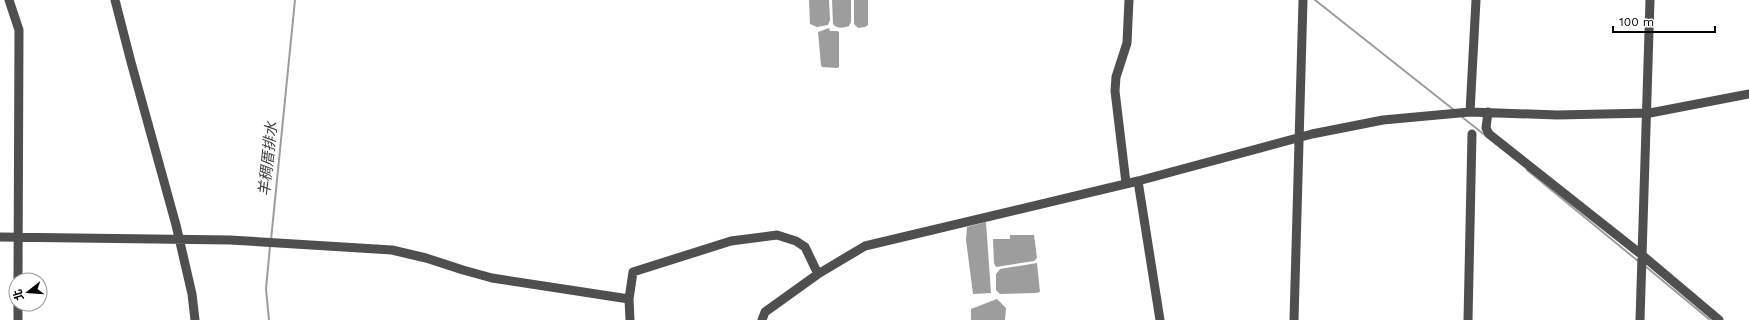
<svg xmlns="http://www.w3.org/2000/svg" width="1749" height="320" font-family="'Work Sans','Noto Sans TC',sans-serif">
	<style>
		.water { fill: #9d9d9d }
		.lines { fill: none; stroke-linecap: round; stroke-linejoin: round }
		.stream { stroke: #9d9d9d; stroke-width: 2 }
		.minor { stroke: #4f4f4f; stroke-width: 9 }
		.labels { text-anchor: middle; stroke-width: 3.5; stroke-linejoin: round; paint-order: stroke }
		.water-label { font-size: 15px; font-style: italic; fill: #3e3e3e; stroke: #fff }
	</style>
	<rect width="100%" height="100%" fill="#fff"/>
	<path class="water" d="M809 0H829L830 20 828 25 817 27 810 24Z
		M832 0H851V22L849 26C843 28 837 29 833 24Z
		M854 0H868V25L865 27 858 28 854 24Z
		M829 28 830 31H837L839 32V67L837 68 822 67 821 65 818 32Z
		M986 222 991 293 973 294 966 240 967 227Z
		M1010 235H1034L1037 258 1034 261 996 267 994 263 993 239H1010Z
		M1037 263 1040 292 1036 293 1000 294 996 290V274L1000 269Z
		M997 299 1006 308 1005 320H971V309Z"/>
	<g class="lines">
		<path class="stream" d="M1315 0 1454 110
			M1462 117 1486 136
			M1527 170 1638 261
			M271 240 295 0
			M1645 266 1710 320
			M269 320 266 289 270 246"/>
		<path class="minor" d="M9 0 19 30 18 280
			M115 0 131 62 176 225 192 294 195 320
			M1470 112 1476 0
			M1488 112 1486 128 1489 134 1642 255 1719 320
			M1138 181 1160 320
			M1126 183 1115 91 1116 77 1127 43 1129 0
			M0 237 230 240 392 250 426 258 463 270 492 278 629 299
			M18 320V304
			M630 320 629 299 633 272 731 241 777 235 796 241 805 247 818 274
			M762 320 765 312 818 274 865 246 1138 181 1312 134 1383 120 1470 112 1557 115 1650 113 1749 94
			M1294 320 1303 0
			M1468 320 1472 134
			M1640 320 1650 0"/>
	</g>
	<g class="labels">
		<g class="water-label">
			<text transform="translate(268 159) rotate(-84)" y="5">羊稠厝排水</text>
		</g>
	</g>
	<g transform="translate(28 292) rotate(253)"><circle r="19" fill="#ffffff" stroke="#999999"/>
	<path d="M0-3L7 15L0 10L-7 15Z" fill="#000000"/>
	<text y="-6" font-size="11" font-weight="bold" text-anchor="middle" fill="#000000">北</text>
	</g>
	<path d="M1613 26v6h102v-6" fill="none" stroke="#000000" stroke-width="2"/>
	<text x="1619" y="26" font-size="12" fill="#000000" stroke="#ffffff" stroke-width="3" paint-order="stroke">100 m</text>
</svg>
